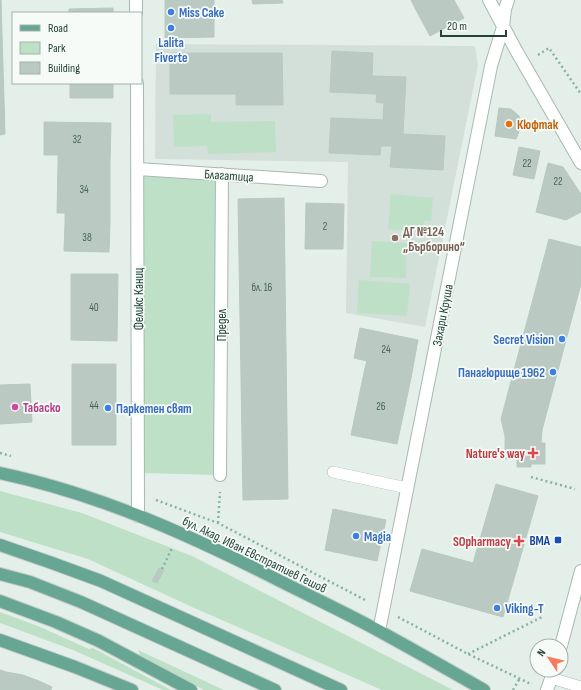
<svg xmlns="http://www.w3.org/2000/svg" width="581" height="690" font-family="'Sofia Sans Condensed',sans-serif">
	<style>
		.built { fill: #d3dfd9 }
		.green { fill: #bee0c6 }
		.building { fill: #bacac3; stroke: #b7c9c1 }
		.lines { fill: none; stroke-linecap: round; stroke-linejoin: round }
		.service-casing { stroke: #a7b8b1; stroke-width: 12 }
		.minor-casing { stroke: #a7b8b1; stroke-width: 14 }
		.secondary-casing { stroke: #a3bbb2; stroke-width: 14 }
		.primary-casing { stroke: #c1cac7; stroke-width: 14 }
		.path { stroke: #85b3a3; stroke-width: 2.5; stroke-dasharray: 2 3; stroke-linecap: butt }
		.service { stroke: #fff; stroke-width: 11 }
		.minor { stroke: #fff; stroke-width: 12 }
		.secondary { stroke: #fff; stroke-width: 12 }
		.primary { stroke: #68a694; stroke-width: 12 }
		.shop-dot { fill: #3f7fe0; stroke: #f6fbf8; stroke-width: 1.5 }
		.food-dot { fill: #e8710a; stroke: #f6fbf8; stroke-width: 1.5 }
		.education-dot { fill: #8d6e63; stroke: #f6fbf8; stroke-width: 1.5 }
		.hotel-dot { fill: #d1479c; stroke: #f6fbf8; stroke-width: 1.5 }
		.health-dot { fill: #e0444e; stroke: #f6fbf8; stroke-width: 1.5 }
		.transit-dot { fill: #1a4fb4; stroke: #f6fbf8; stroke-width: 1.5 }
		.labels { text-anchor: middle; stroke-width: 3.5; stroke-linejoin: round; paint-order: stroke }
		.number-label { font-size: 11px; fill: #49645b }
		.shop-label { font-size: 13px; font-weight: bold; fill: #366cbe; stroke: #f6fbf8; text-anchor: start }
		.food-label { font-size: 13px; font-weight: bold; fill: #c56008; stroke: #f6fbf8; text-anchor: start }
		.street-label { font-size: 13px; fill: #234238; stroke: #f6fbf8 }
		.education-label { font-size: 13px; font-weight: bold; fill: #785e54; stroke: #f6fbf8; text-anchor: start }
		.hotel-label { font-size: 13px; font-weight: bold; fill: #b23c85; stroke: #f6fbf8; text-anchor: start }
		.health-label { font-size: 13px; font-weight: bold; fill: #be3a42; stroke: #f6fbf8; text-anchor: end }
		.transit-label { font-size: 13px; font-weight: bold; fill: #164399; stroke: #f6fbf8; text-anchor: end }
	</style>
	<rect width="100%" height="100%" fill="#e5efea"/>
	<path class="built" d="M156 44 475 46 478 65 425 327 346 313 348 162 155 159Z"/>
	<path class="green" d="M211 114V122L275 121 276 152 208 154 207 146 174 147 173 115Z
		M138 169 222 174 220 475 139 473Z
		M391 194 433 198 431 221H424L423 232 388 229Z
		M372 241 407 243 406 278 370 277Z
		M359 280 410 284 407 316 357 313Z
		M0 491 82 513 192 556 453 690H382L192 607 88 559 0 532Z
		M0 612 38 626 89 649 93 648 171 690H163L73 650 0 623Z
		M138 650 224 690H204L140 655Z"/>
	<path class="building" d="M0 0H1L5 134 0 135Z
		M165 0H214V37L165 38Z
		M252 0H282L283 3 253 4Z
		M411 0H429L415 8Z
		M429 0H454L464 18 430 36 415 8Z
		M113 8V13H69V9Z
		M332 51 373 53 372 76 406 77 403 134 445 136 443 170 390 167 392 146H381L380 155 329 153 331 118 383 120 384 103 376 102 377 94 330 92Z
		M170 53H282L283 105H236V94H170Z
		M70 83H113V98H70Z
		M499 108 511 109 519 116 521 121V126L516 139 495 136Z
		M44 122 111 123 110 164 58 163V155H44Z
		M519 147 540 151 534 179 513 175Z
		M58 163 110 164V223H65V213H57Z
		M548 163 563 167 581 194V212L566 220 536 212Z
		M284 198 288 499 243 500 238 199Z
		M306 203 344 204 343 249H305Z
		M65 223H110L109 252 64 251Z
		M549 239 581 247V284L542 430 541 443H545V464H531V467H517V459H505V436L501 419Z
		M71 274H118L117 341 71 340Z
		M360 328 418 340 411 378 365 368 367 361 354 358Z
		M72 364H116V445H72Z
		M365 368 411 378 397 444 351 435Z
		M30 384 32 422 0 424V385Z
		M496 484 538 496 503 617 410 591 422 549 473 563Z
		M333 509 386 520 377 561 325 550Z
		M159 568 164 570 157 583 152 581Z
		M0 670 6 672 23 675 39 681 52 687 51 690H0Z"/>
	<g class="lines">
		<defs>
			<path id="service" d="M333 472 407 488
				M551 678 581 687"/>
			<path id="minor" d="M136 0V13
				M489 0 517 52 581 163
				M137 83 138 516
				M138 169 321 181
				M220 475 222 174
				M379 631 491 66 503 27 505 9 508 0"/>
			<path id="secondary" d="M561 646 581 571
				M547 690 554 670"/>
			<path id="primary" d="M0 473C100 494 194 537 284 583 316 599 348 614 379 631 414 650 449 670 484 690
				M0 545 52 563 101 581 341 690
				M0 574 30 582 81 602 275 690
				M0 601 56 622 99 641 191 690
				M0 640 75 667 132 690"/>
		</defs>
		<use href="#service" class="service-casing"/>
		<use href="#minor" class="minor-casing"/>
		<use href="#secondary" class="secondary-casing"/>
		<use href="#primary" class="primary-casing"/>
		<path class="path" d="M538 55 549 48 581 94
			M0 453 11 456
			M531 477 575 489
			M156 500 218 523 367 601
			M218 523 220 492
			M162 569 172 548
			M398 617 468 654 531 684
			M468 654 542 617
			M513 690 520 678"/>
		<use href="#service" class="service"/>
		<use href="#minor" class="minor"/>
		<use href="#secondary" class="secondary"/>
		<use href="#primary" class="primary"/>
	</g>
	<g class="shop-dot">
		<circle cx="171" cy="12" r="4"/>
		<circle cx="171" cy="28" r="4"/>
		<circle cx="562" cy="339" r="4"/>
		<circle cx="553" cy="372" r="4"/>
		<circle cx="108" cy="408" r="4"/>
		<circle cx="356" cy="536" r="4"/>
		<circle cx="497" cy="608" r="4"/>
	</g>
	<circle class="food-dot" cx="509" cy="124" r="4"/>
	<circle class="education-dot" cx="395" cy="238" r="4"/>
	<circle class="hotel-dot" cx="15" cy="407" r="4"/>
	<g class="health-dot">
		<path d="M531 447h4v4h4v4h-4v4h-4v-4h-4v-4h4z"/>
		<path d="M517 535h4v4h4v4h-4v4h-4v-4h-4v-4h4z"/>
	</g>
	<rect class="transit-dot" x="554" y="536" width="8" height="8" rx="2"/>
	<g class="labels">
		<g class="number-label">
			<text x="77" y="143">32</text>
			<text x="527" y="167">22</text>
			<text x="558" y="185">22</text>
			<text x="84" y="193">34</text>
			<text x="325" y="230">2</text>
			<text x="87" y="241">38</text>
			<text x="262" y="291">бл. 16</text>
			<text x="94" y="311">40</text>
			<text x="386" y="353">24</text>
			<text x="94" y="409">44</text>
			<text x="381" y="410">26</text>
		</g>
		<g class="shop-label">
			<text x="179" y="17">Miss Cake</text>
			<text x="171" y="47" text-anchor="middle">Lalita<tspan x="171" dy="15">Fiverte</tspan></text>
			<text x="554" y="344" text-anchor="end">Secret Vision</text>
			<text x="545" y="377" text-anchor="end">Панагюрище 1962</text>
			<text x="116" y="413">Паркетен свят</text>
			<text x="364" y="541">Magia</text>
			<text x="505" y="613">Viking-T</text>
		</g>
		<g class="food-label">
			<text x="517" y="129">Кюфтак</text>
		</g>
		<g class="street-label">
			<text transform="translate(229 175) rotate(4)" y="5">Благатица</text>
			<text transform="translate(138 299) rotate(-90)" y="5">Феликс Каниц</text>
			<text transform="translate(442 315) rotate(-79)" y="5">Захари Круша</text>
			<text transform="translate(221 325) rotate(-90)" y="5">Предел</text>
			<text transform="translate(255 554) rotate(26)" y="5">бул. Акад. Иван Евстратиев Гешов</text>
		</g>
		<g class="education-label">
			<text x="403" y="236">ДГ №124<tspan x="403" dy="15">„Бърборино“</tspan></text>
		</g>
		<g class="hotel-label">
			<text x="23" y="412">Табаско</text>
		</g>
		<g class="health-label">
			<text x="525" y="458">Nature's way</text>
			<text x="511" y="546">SOpharmacy</text>
		</g>
		<g class="transit-label">
			<text x="550" y="545">ВМА</text>
		</g>
	</g>
	<rect x="12" y="12" width="130" height="72" fill="#f6fbf8" stroke="#a2b1ab"/>
	<rect x="20" y="25" width="20" height="6" fill="#68a694" stroke="#a2b1ab"/>
	<text x="48" y="32" font-size="12" fill="#234238">Road</text>
	<rect x="20" y="42" width="20" height="12" fill="#bee0c6" stroke="#a2b1ab"/>
	<text x="48" y="52" font-size="12" fill="#234238">Park</text>
	<rect x="20" y="62" width="20" height="12" fill="#bacac3" stroke="#a2b1ab"/>
	<text x="48" y="72" font-size="12" fill="#234238">Building</text>
	<g transform="translate(549 658) rotate(305)"><circle r="19" fill="#f6fbf8" stroke="#a2b1ab"/>
	<path d="M0-3L7 15L0 10L-7 15Z" fill="#f77c5b"/>
	<text y="-6" font-size="11" font-weight="bold" text-anchor="middle" fill="#234238">N</text>
	</g>
	<path d="M441 30v6h65v-6" fill="none" stroke="#234238" stroke-width="2"/>
	<text x="447" y="30" font-size="12" fill="#234238" stroke="#f6fbf8" stroke-width="3" paint-order="stroke">20 m</text>
</svg>
